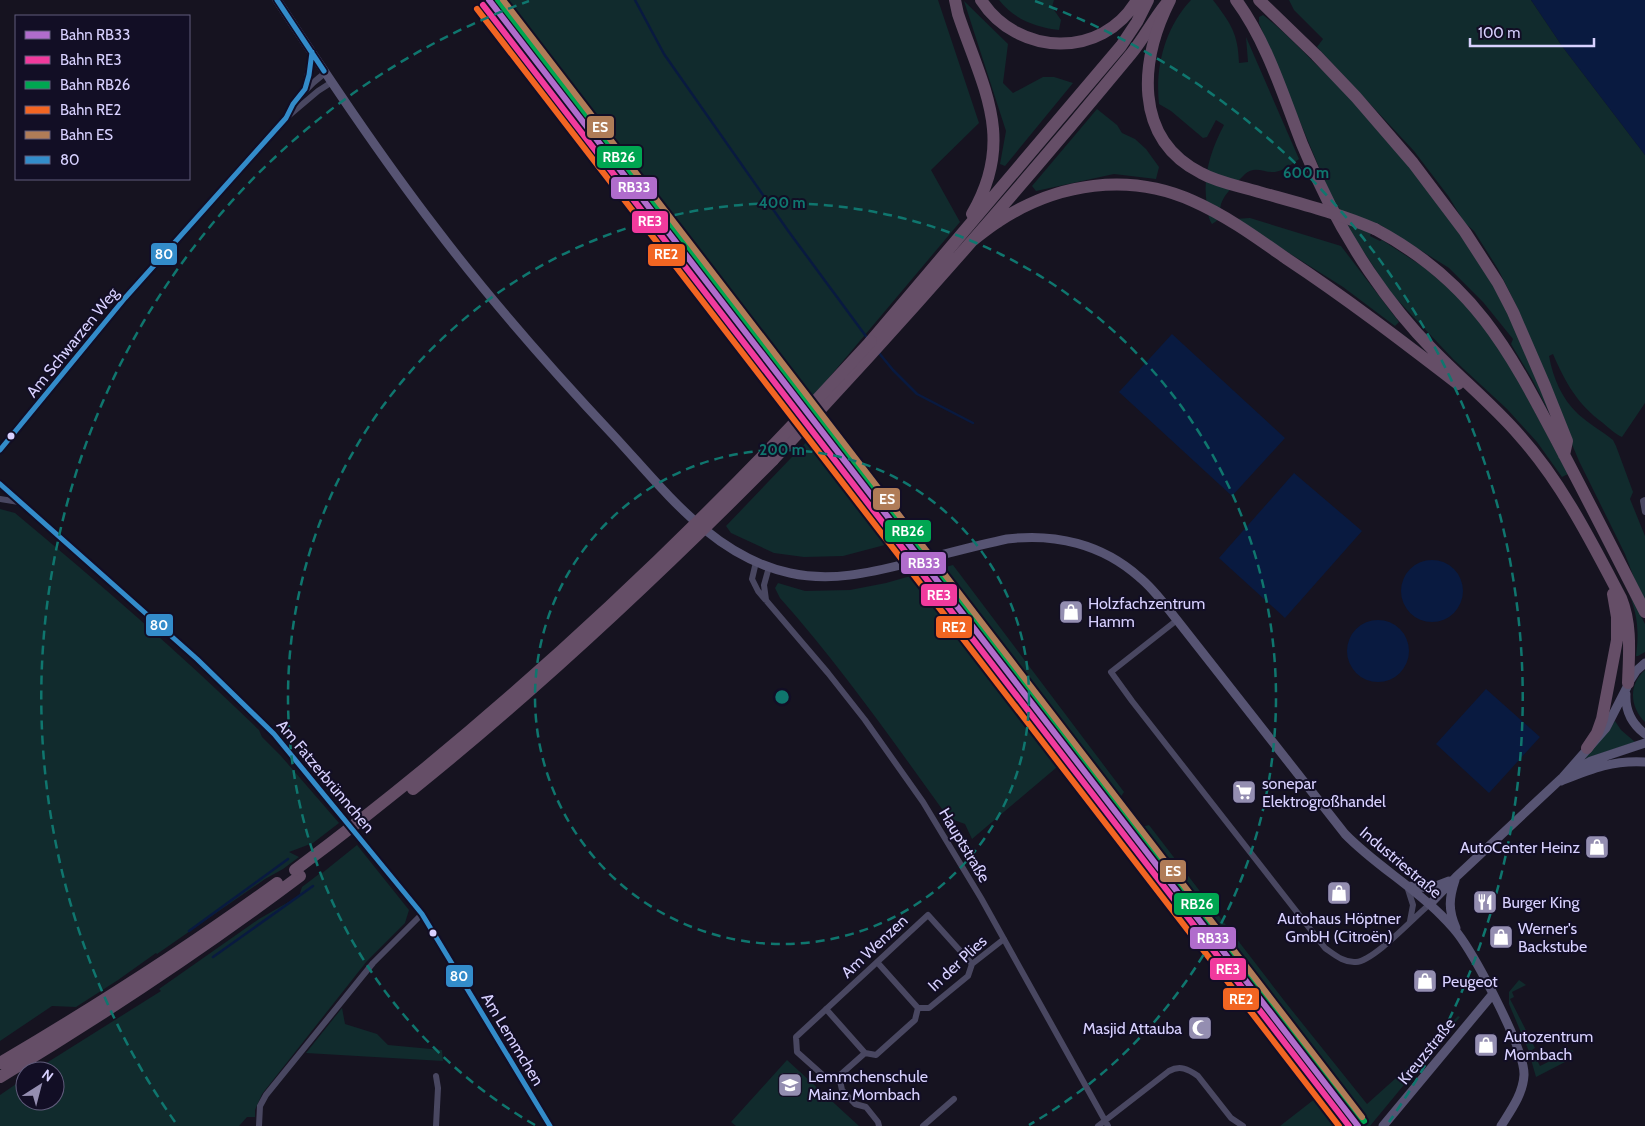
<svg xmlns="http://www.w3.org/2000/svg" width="1645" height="1126" font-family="Cabin,sans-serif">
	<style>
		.green { fill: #112b2d }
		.water { fill: #091a40 }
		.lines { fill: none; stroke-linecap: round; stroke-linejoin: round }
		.stream { stroke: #091a40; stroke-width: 2.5 }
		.street { stroke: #494761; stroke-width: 6 }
		.secondary { stroke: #575473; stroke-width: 9 }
		.highway { stroke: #654e67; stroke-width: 12 }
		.highway-bridge { stroke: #654e67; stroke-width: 12 }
		.bus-1-casing { stroke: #120e25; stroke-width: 9 }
		.bus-1 { stroke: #338cca; stroke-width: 5 }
		.rail-1-casing { stroke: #120e25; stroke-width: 10 }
		.rail-2-casing { stroke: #120e25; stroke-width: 10 }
		.rail-3-casing { stroke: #120e25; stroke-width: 10 }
		.rail-4-casing { stroke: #120e25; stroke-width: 10 }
		.rail-5-casing { stroke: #120e25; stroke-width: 10 }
		.rail-1 { stroke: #b06ccc; stroke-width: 6 }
		.rail-2 { stroke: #f13a9d; stroke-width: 6 }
		.rail-3 { stroke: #00a651; stroke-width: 6 }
		.rail-4 { stroke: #f26522; stroke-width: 6 }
		.rail-5 { stroke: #b07c57; stroke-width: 6 }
		.ring { fill: none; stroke: #0f766e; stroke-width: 2.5; stroke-dasharray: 9 6 }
		.bus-dot { fill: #d8d1ff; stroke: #120e25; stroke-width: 2 }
		.labels { text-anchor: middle; stroke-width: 4; stroke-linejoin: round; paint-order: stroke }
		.street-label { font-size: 16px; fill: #d8d1ff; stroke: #120e25 }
		.poi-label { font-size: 16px; fill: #d8d1ff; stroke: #120e25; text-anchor: start }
		.centre { fill: #0f766e; stroke: #120e25; stroke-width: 2.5 }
		.ring-label { font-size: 15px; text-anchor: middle; font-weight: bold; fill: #0f766e; stroke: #120e25; stroke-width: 4; stroke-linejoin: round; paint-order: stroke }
		.line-badge { stroke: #120e25; stroke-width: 2 }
		.badge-label { font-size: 14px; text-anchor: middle; font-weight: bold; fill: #fff }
	</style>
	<rect width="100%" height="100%" fill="#161320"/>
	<path class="green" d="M497 0H938L979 123 931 170 960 222 806 405 763 347Z
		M999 0H1054L1052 7 1061 20 1059 30C1035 27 1014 19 999 0Z
		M1191 0H1213C1231 24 1238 33 1239 63L1248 62 1246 37 1299 159C1292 164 1283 171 1275 172 1264 173 1255 165 1245 174 1238 181 1224 194 1221 204 1219 212 1222 219 1212 224 1208 218 1208 212 1207 205 1202 176 1211 150 1224 125L1216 120 1207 137 1203 138 1171 111 1159 104C1155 66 1165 28 1191 0Z
		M1289 0H1531L1562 46 1645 155V403L1622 437C1615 434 1609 428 1603 423 1578 405 1565 382 1553 354L1549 356C1553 378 1562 399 1578 414 1589 424 1602 431 1613 440L1616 446 1633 492 1630 499 1645 536V601L1636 583 1625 554 1579 461 1527 338 1518 309 1498 269 1474 231 1464 222 1449 197 1414 151 1317 47 1323 39 1294 10Z
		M964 1 1008 44 1003 83 1013 93 1043 77H1054L1073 83 1005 166 1000 164 1006 131Z
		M1263 15C1285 32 1304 53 1324 72 1398 145 1469 229 1514 322 1529 355 1541 391 1555 424L1532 379 1511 344 1513 339 1483 302 1449 268 1377 223 1374 225 1370 236 1380 241 1382 240 1425 268 1462 300 1487 330 1513 371 1568 474 1562 477 1537 442 1507 409 1454 360 1391 293 1350 231 1333 201 1259 23V17Z
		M1097 109 1117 125 1122 133 1135 139 1146 149 1159 167 1156 179 1114 174 1036 191 1032 186Z
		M1250 218 1341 246 1399 322 1395 326 1343 287 1235 219Z
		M813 435 896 542 843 556 804 557 774 553 731 533 726 526Z
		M0 509 15 513C99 583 181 654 259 730L262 737 281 756 339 823 313 843 289 852 299 857 283 869 265 879 157 954 156 953 118 980 76 1007 52 1006 0 1041Z
		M953 565 1124 792 1120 798 1142 827 1149 825 1286 1003 1367 1104 1415 1061 1458 1016 1460 1017 1370 1126H1363L934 570Z
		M921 573 1063 762 972 839 965 824 954 820 942 809C890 737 839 664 780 598L775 588 778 583 805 591 850 590 886 583Z
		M1630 596 1645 624V652L1638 656H1636C1639 634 1638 617 1630 596Z
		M1645 670V722C1630 707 1628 685 1645 670Z
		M1615 721 1621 730 1635 742 1584 759Z
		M357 845 409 910 405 923 367 961 262 1094 255 1110V1117H247L239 1126H0V1095L25 1078V1101H55V1071H36L48 1062 161 991 159 989 259 919 299 896 302 887 319 874H321Z
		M1519 980 1526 985 1512 992 1514 997 1510 999 1535 1048 1532 1050 1540 1066 1562 1055 1560 1050 1563 1048 1574 1051 1564 1056 1567 1061 1536 1077 1528 1049 1509 1004V992Z
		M342 1008 345 1024 377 1034 388 1045 442 1050 443 1061 306 1053Z
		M787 1060 859 1126H736L731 1122Z
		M1321 1095 1346 1126H1280L1316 1098Z"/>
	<path class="water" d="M1531 0H1645V155L1562 46Z
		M1172 334 1285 438 1232 496 1119 392Z
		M1294 473 1362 531 1285 618 1219 558Z
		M1401 591a31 31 0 1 1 62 0a31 31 0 1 1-62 0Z
		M1347 651a31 31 0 1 1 62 0a31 31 0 1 1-62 0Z
		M1486 689 1540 737 1489 793 1436 744Z"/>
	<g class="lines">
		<path class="stream" d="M635 0 664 54 789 232 868 339
			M879 353 893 370 917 394 973 423
			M189 931 288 859
			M213 957 313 886"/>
		<path class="street" d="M305 88 312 52
			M288 115C297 97 309 85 325 73
			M0 450 125 298 184 231 286 118 318 91 332 82
			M0 484 197 659 274 734 422 914 550 1126
			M0 499 19 502
			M1645 500 1643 501 1645 512
			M756 562 752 579 758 591 828 673 865 720 923 802 981 898 1108 1126
			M766 600 764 585 769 567
			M1177 620 1111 672 1132 701 1325 948C1335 955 1344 963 1356 962 1374 961 1414 917 1430 904
			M1407 886 1413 905 1410 921
			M877 962 918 1008
			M826 1009 865 1053
			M839 1076 865 1053 876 1055 915 1020 918 1008H929L968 976 972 964 1004 939
			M259 1126 260 1106 266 1095 373 963 422 914
			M436 1126 438 1088 436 1076
			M879 1126 878 1122 866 1107 855 1104 842 1090 839 1076 825 1077 797 1052 796 1037 928 915 972 964
			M923 1126 954 1099
			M1098 1126 1169 1071C1180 1065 1188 1069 1198 1076L1231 1118 1243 1126"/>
		<path class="secondary" d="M277 0C328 77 379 154 435 227 491 301 552 370 615 437 665 491 714 557 790 573 831 582 869 573 909 563 942 555 974 546 1007 539 1055 533 1102 544 1139 577 1154 589 1165 605 1177 620L1345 834C1374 864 1411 885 1441 915 1448 922 1455 929 1461 938 1477 961 1525 1049 1524 1075 1523 1094 1511 1110 1501 1126
			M1629 682 1636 671 1645 663
			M1626 694C1625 711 1632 724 1645 734
			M1569 773 1591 761 1645 743
			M1561 781C1591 769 1612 760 1645 762
			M1455 880C1449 898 1448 910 1456 928
			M1408 886 1431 888 1449 881
			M1430 904 1456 877 1563 777 1606 728 1627 687
			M1383 1126 1492 995"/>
		<path class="highway" d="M955 0 958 14C983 88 1016 139 972 214
			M981 0C1017 56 1102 60 1137 0
			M1236 0C1267 42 1283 95 1302 144 1320 188 1342 231 1369 271 1388 299 1409 326 1433 350 1461 379 1492 404 1519 435 1562 483 1591 541 1621 598 1632 625 1629 654 1628 683
			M1259 0 1316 55 1356 97 1413 163 1465 232 1498 283 1513 312 1545 386 1567 441 1564 455
			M1375 229C1475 282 1510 352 1560 447 1589 502 1617 557 1645 612
			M972 241C981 234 989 227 999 221 1057 183 1129 172 1193 201 1227 216 1257 238 1287 259 1346 298 1402 341 1458 384
			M871 341 1121 46 1137 22 1148 0
			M773 460C897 329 1016 193 1131 54 1144 38 1153 20 1166 4
			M1587 748 1597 733 1602 719 1617 640V617L1613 594
			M0 1063C95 1007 188 948 277 883
			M0 1077C103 1015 204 948 300 876"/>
		<path class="highway-bridge" d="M1170 0C1140 59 1132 138 1201 173 1219 183 1240 186 1259 192 1298 203 1338 213 1375 229
			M413 789C540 687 658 576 773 460
			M295 870C505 714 695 534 871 341"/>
		<defs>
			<path id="bus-1" d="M277 0 324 71
				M0 450 125 298 286 118 293 104 305 89 309 75 312 52
				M0 484 197 659 274 734 422 914 550 1126"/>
		</defs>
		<use href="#bus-1" class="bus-1-casing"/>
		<use href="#bus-1" class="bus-1"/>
		<defs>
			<path id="rail-1" d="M489 0 1358 1126"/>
			<path id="rail-2" d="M483 5 1349 1126"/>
			<path id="rail-3" d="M498 0 1364 1121"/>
			<path id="rail-4" d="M477 9 1339 1126"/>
			<path id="rail-5" d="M503 0 1362 1117"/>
		</defs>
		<use href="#rail-1" class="rail-1-casing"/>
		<use href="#rail-2" class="rail-2-casing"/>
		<use href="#rail-3" class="rail-3-casing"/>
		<use href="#rail-4" class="rail-4-casing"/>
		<use href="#rail-5" class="rail-5-casing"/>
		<use href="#rail-1" class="rail-1"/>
		<use href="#rail-2" class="rail-2"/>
		<use href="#rail-3" class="rail-3"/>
		<use href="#rail-4" class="rail-4"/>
		<use href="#rail-5" class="rail-5"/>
	</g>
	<g class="ring">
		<circle cx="782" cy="697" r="247"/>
		<path d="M535 1125A494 494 0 1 1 1029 1125"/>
		<path d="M175 1122A741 741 0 0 1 529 1M1035 1A741 741 0 0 1 1389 1122"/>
	</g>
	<defs>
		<symbol id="shop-square" viewBox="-11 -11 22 22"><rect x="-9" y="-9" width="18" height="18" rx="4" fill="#948eb1" stroke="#120e25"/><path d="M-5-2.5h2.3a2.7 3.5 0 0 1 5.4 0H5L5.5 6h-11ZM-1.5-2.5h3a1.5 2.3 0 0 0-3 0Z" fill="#fff"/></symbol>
		<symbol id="supermarket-square" viewBox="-11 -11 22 22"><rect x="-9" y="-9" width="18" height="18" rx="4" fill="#948eb1" stroke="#120e25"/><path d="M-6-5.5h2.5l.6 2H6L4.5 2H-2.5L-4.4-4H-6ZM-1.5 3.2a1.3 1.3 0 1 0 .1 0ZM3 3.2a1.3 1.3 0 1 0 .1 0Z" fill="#fff"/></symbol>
		<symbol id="restaurant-square" viewBox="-11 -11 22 22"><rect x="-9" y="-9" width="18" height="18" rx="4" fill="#948eb1" stroke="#120e25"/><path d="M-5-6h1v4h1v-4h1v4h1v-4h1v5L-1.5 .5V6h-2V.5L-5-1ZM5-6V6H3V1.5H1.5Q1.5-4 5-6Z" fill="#fff"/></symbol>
		<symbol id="mosque-square" viewBox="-11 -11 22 22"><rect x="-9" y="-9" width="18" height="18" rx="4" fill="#948eb1" stroke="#120e25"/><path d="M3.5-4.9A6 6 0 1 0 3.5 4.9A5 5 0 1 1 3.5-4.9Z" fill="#fff"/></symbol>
		<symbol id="school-square" viewBox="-11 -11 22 22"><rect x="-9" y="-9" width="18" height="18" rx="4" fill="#948eb1" stroke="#120e25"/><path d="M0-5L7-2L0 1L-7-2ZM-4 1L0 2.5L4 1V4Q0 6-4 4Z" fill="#fff"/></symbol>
	</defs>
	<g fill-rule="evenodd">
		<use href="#shop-square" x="1057" y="598" width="28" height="28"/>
		<use href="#supermarket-square" x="1230" y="778" width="28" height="28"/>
		<use href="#shop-square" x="1583" y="833" width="28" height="28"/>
		<use href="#shop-square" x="1325" y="879" width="28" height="28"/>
		<use href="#restaurant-square" x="1471" y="888" width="28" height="28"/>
		<use href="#shop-square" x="1487" y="923" width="28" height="28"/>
		<use href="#shop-square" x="1411" y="967" width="28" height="28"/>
		<use href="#mosque-square" x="1186" y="1014" width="28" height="28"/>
		<use href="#shop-square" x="1472" y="1031" width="28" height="28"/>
		<use href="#school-square" x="776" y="1071" width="28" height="28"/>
	</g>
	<g class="bus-dot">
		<circle cx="11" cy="436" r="4.5"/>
		<circle cx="433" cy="933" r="4.5"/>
	</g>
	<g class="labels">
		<g class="street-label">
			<text transform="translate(72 342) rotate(-51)" y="6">Am Schwarzen Weg</text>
			<text transform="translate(326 776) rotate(50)" y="6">Am Fatzerbrünnchen</text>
			<text transform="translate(965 845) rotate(59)" y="6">Hauptstraße</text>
			<text transform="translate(1401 862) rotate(40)" y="6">Industriestraße</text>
			<text transform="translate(874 946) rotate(-43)" y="6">Am Wenzen</text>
			<text transform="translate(957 963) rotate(-43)" y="6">In der Plies</text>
			<text transform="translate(513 1039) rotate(59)" y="6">Am Lemmchen</text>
			<text transform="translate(1426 1051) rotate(-51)" y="6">Kreuzstraße</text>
		</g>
		<g class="poi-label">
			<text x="1088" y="609">Holzfachzentrum<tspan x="1088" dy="18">Hamm</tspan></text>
			<text x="1262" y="789">sonepar<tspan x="1262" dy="18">Elektrogroßhandel</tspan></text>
			<text x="1580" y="853" text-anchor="end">AutoCenter Heinz</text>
			<text x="1502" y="908">Burger King</text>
			<text x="1339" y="924" text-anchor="middle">Autohaus Höptner<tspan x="1339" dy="18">GmbH (Citroën)</tspan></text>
			<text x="1518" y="934">Werner's<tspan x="1518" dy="18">Backstube</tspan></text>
			<text x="1442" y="987">Peugeot</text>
			<text x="1182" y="1034" text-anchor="end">Masjid Attauba</text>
			<text x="1504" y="1042">Autozentrum<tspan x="1504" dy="18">Mombach</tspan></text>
			<text x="808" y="1082">Lemmchenschule<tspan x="808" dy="18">Mainz Mombach</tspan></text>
		</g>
	</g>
	<circle cx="782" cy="697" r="8" class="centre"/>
	<g class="ring-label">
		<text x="1306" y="178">600 m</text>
		<text x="782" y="208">400 m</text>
		<text x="782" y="455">200 m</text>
	</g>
	<g class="line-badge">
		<rect x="586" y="115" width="29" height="24" rx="5" fill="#b07c57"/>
		<rect x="596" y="145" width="47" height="24" rx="5" fill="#00a651"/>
		<rect x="610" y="176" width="48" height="24" rx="5" fill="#b06ccc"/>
		<rect x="631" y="210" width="38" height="24" rx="5" fill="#f13a9d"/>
		<rect x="150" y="242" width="28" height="24" rx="5" fill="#338cca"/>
		<rect x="647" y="243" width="39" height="24" rx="5" fill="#f26522"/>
		<rect x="872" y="487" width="29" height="24" rx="5" fill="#b07c57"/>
		<rect x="884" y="519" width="48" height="24" rx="5" fill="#00a651"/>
		<rect x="900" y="551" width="47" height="24" rx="5" fill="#b06ccc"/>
		<rect x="920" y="583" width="38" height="24" rx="5" fill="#f13a9d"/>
		<rect x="145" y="613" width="29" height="24" rx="5" fill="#338cca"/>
		<rect x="935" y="615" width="38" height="24" rx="5" fill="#f26522"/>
		<rect x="1159" y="859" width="28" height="24" rx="5" fill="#b07c57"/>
		<rect x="1173" y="892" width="47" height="24" rx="5" fill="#00a651"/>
		<rect x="1189" y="926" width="48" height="24" rx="5" fill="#b06ccc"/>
		<rect x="1209" y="957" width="38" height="24" rx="5" fill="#f13a9d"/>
		<rect x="445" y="964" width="29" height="24" rx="5" fill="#338cca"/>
		<rect x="1222" y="987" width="38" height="24" rx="5" fill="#f26522"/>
	</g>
	<g class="badge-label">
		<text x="600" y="132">ES</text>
		<text x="619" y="162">RB26</text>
		<text x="634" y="192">RB33</text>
		<text x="650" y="226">RE3</text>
		<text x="164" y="259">80</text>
		<text x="666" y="259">RE2</text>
		<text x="887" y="504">ES</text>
		<text x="908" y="536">RB26</text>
		<text x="924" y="568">RB33</text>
		<text x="939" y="600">RE3</text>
		<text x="159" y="630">80</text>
		<text x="954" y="632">RE2</text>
		<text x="1173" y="876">ES</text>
		<text x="1197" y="909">RB26</text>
		<text x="1213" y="943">RB33</text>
		<text x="1228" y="974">RE3</text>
		<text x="459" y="981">80</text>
		<text x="1241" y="1004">RE2</text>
	</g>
	<rect x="15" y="15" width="175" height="165" fill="#120e25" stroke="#615c7c"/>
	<rect x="25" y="31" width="25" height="8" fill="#b06ccc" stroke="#615c7c"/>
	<text x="60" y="40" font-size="15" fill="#d8d1ff">Bahn RB33</text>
	<rect x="25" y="56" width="25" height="8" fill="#f13a9d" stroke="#615c7c"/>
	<text x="60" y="65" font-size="15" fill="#d8d1ff">Bahn RE3</text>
	<rect x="25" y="81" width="25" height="8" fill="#00a651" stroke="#615c7c"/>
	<text x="60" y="90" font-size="15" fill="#d8d1ff">Bahn RB26</text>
	<rect x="25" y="106" width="25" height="8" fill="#f26522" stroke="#615c7c"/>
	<text x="60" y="115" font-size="15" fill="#d8d1ff">Bahn RE2</text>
	<rect x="25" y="131" width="25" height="8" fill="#b07c57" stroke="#615c7c"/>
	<text x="60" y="140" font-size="15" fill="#d8d1ff">Bahn ES</text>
	<rect x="25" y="156" width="25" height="8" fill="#338cca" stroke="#615c7c"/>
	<text x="60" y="165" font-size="15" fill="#d8d1ff">80</text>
	<g transform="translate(40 1086) rotate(36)"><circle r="24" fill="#120e25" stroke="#615c7c"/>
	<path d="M0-4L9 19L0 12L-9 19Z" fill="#948eb1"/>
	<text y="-8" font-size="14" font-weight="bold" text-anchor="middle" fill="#d8d1ff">N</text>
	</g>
	<path d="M1470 38v8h124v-8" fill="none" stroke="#d8d1ff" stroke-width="2.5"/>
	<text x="1478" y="38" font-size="15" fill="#d8d1ff" stroke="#120e25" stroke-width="4" paint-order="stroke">100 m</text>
</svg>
